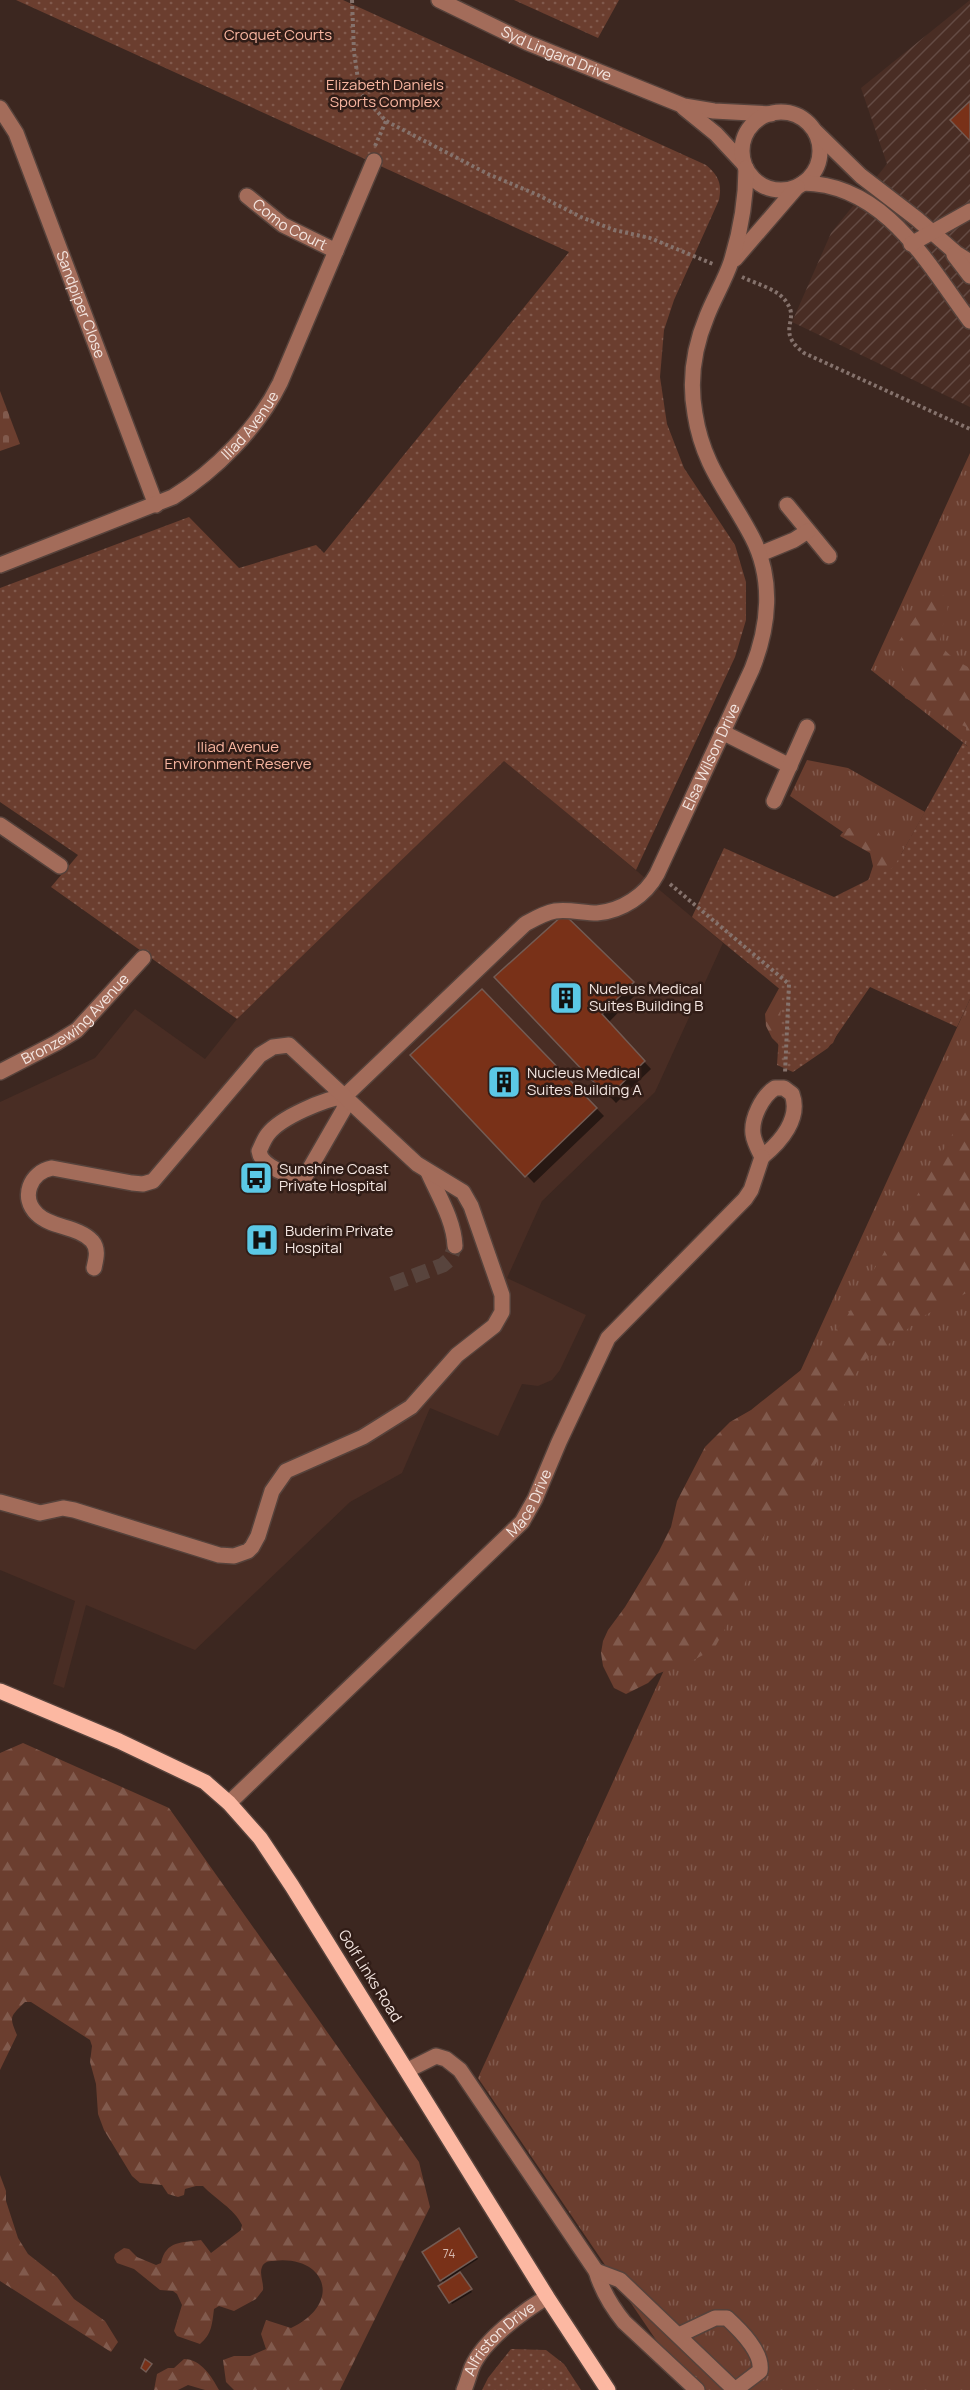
<svg xmlns="http://www.w3.org/2000/svg" width="970" height="2390" font-family="Manrope,sans-serif">
	<style>
		.built { fill: #492d24 }
		.industrial { fill: url(#industrial-furrows) }
		.grass { fill: url(#grass-tufts) }
		.forest { fill: url(#forest-firs) }
		.cemetery { fill: url(#cemetery-stones) }
		.park { fill: url(#park-dots) }
		.shadow { fill: #0007 }
		.building { fill: #793118; stroke: #735b53; stroke-width: 1.5 }
		.lines { fill: none; stroke-linecap: round; stroke-linejoin: round }
		.minor-tunnel { stroke: #58443d; stroke-width: 15; stroke-dasharray: 15 8; stroke-linecap: butt }
		.minor-casing { stroke: #56423b; stroke-width: 18 }
		.major-casing { stroke: #56423b; stroke-width: 18 }
		.path { stroke: #85726c; stroke-width: 4; stroke-dasharray: 3 3; stroke-linecap: butt }
		.minor { stroke: #a36c5a; stroke-width: 15 }
		.major { stroke: #fcb8a2; stroke-width: 15 }
		.labels { text-anchor: middle; stroke-width: 5; stroke-linejoin: round; paint-order: stroke }
		.number-label { font-size: 12px; fill: #d5b9af }
		.park-label { font-size: 15px; fill: #f9b7a2; stroke: #311d17 }
		.street-label { font-size: 15px; fill: #f4e6e1; stroke: #311d17 }
		.poi-label { font-size: 15px; fill: #f4e6e1; stroke: #311d17; text-anchor: start }
	</style>
	<defs>
		<pattern id="industrial-furrows" width="10" height="10" patternUnits="userSpaceOnUse" patternTransform="scale(1.5)"><rect width="10" height="10" fill="#492d24"/><path d="M-1 1l2-2M0 10L10 0M9 11l2-2" fill="none" stroke="#644b44"/></pattern>
		<pattern id="grass-tufts" width="24" height="20" patternUnits="userSpaceOnUse" patternTransform="scale(1.5)"><rect width="24" height="20" fill="#6b3e2f"/><path d="M3 7l-1-3M5 7V3M7 7l1-3M15 17l-1-3M17 17v-4M19 17l1-3" fill="none" stroke="#815a4d"/></pattern>
		<pattern id="forest-firs" width="22" height="20" patternUnits="userSpaceOnUse" patternTransform="scale(1.5)"><rect width="22" height="20" fill="#6b3e2f"/><path d="M5 1l3.5 6h-7zM16 11l3.5 6h-7z" fill="#815a4d"/></pattern>
		<pattern id="cemetery-stones" width="16" height="16" patternUnits="userSpaceOnUse" patternTransform="scale(1.5)"><rect width="16" height="16" fill="#6b3e2f"/><path d="M2 7V4a2 2 0 0 1 4 0v3zM10 15v-3a2 2 0 0 1 4 0v3z" fill="#815a4d"/></pattern>
		<pattern id="park-dots" width="8" height="8" patternUnits="userSpaceOnUse" patternTransform="scale(1.5)"><rect width="8" height="8" fill="#6b3e2f"/><path d="M2 2h.1M6 6h.1" fill="none" stroke="#815a4d" stroke-width="1.8" stroke-linecap="round"/></pattern>
	</defs>
	<rect width="100%" height="100%" fill="#3c2720"/>
	<path class="built" d="M504 760 723 943 655 1092 542 1201 507 1278 586 1315 560 1370 552 1380 538 1386 522 1384 498 1436 430 1408 402 1473 350 1502 195 1650 86 1605 64 1688 53 1684 75 1601 0 1570V1102L95 1058 135 1009 205 1059 237 1019Z"/>
	<path class="industrial" d="M970 0V407L792 322 831 233 887 164 861 88Z"/>
	<path class="grass" d="M970 453V748L871 670Z
		M807 760 848 768 925 812 894 867 790 796Z
		M970 999V2390H690L478 2078Z"/>
	<path class="forest" d="M938 592C959 603 939 624 940 639 941 652 960 663 970 668V980L866 969 833 1043 803 1063H797L772 1038 766 1026 765 1014 790 968 866 887 873 866 870 853 840 836C846 826 865 821 875 829 881 833 884 844 887 850L917 858 969 764 966 727 905 698 899 641 932 593Z
		M970 1104V1291L918 1319 899 1337 866 1359 850 1382 841 1421 793 1502C784 1513 773 1519 766 1531L731 1618 714 1649 690 1662 657 1674 648 1683 626 1694 614 1688 603 1666 601 1653 603 1641 608 1630 625 1607 659 1551 671 1527 677 1501 705 1447 730 1422 751 1410 806 1366 846 1318Z
		M23 1743 169 1808 419 2162 430 2207 340 2390H234L226 2382 223 2360 234 2356H250L266 2349 261 2334 266 2320 291 2328C345 2302 324 2254 273 2261 268 2261 264 2262 262 2267 259 2274 264 2283 263 2290L256 2299 234 2311 219 2306 214 2309C212 2324 212 2334 200 2344L177 2336 174 2331 182 2305 177 2294 173 2291 160 2290 134 2269 117 2263 114 2258 115 2254 124 2248 129 2249 137 2257 156 2265 161 2263C166 2240 182 2243 201 2240L211 2253 241 2230 242 2225C234 2208 216 2200 203 2186H196L185 2189 184 2195 178 2197 168 2194 162 2185 140 2183 132 2176 104 2130 98 2114 96 2084 90 2062 92 2046 90 2040 31 2002H25C10 2017 9 2016 17 2035L0 2070V1753Z
		M0 2175 6 2191V2201L18 2238 28 2254 57 2277 74 2299 105 2321 118 2342 111 2352 0 2281Z
		M184 2359C201 2359 212 2377 219 2390H205L188 2385 178 2390H154L157 2374 168 2368H174Z"/>
	<path class="cemetery" d="M0 391 20 444 0 451Z"/>
	<path class="park" d="M16 0H343L706 165C719 176 722 184 719 200L674 300 664 330 660 377 667 424 684 468 735 545 746 582V620L735 657 636 870 504 761 237 1019 51 887 78 855 0 802V588L189 517 239 568 316 545 324 553 569 252Z
		M514 0H619L598 38Z
		M963 743 970 748V999L957 1027 870 987 828 1048 793 1072 777 1065 782 991 692 917 724 848 834 897 894 867Z
		M511 2349 546 2350 564 2364 581 2390H482L488 2378Z"/>
	<path class="shadow" d="M564 916 640 990 608 1023 651 1069 616 1103 496 977Z
		M482 991 604 1116 534 1183 412 1056Z
		M460 2232 478 2259 458 2272 472 2292 452 2304 440 2286 445 2283 441 2280Z"/>
	<path class="building" d="M970 101V141L950 120Z
		M564 914 634 982 602 1014 645 1061 608 1097 494 977Z
		M482 989 597 1108 525 1177 410 1055Z
		M459 2228 477 2257 440 2281 422 2252Z
		M460 2272 472 2289 449 2303 438 2286Z
		M145 2359 152 2364 146 2372 141 2368Z"/>
	<g class="lines">
		<path class="minor-tunnel" d="M392 1284 443 1265 450 1259 455 1246"/>
		<defs>
			<g id="minor">
				<path id="s1" d="M439 0 528 43 684 106 714 111 771 114"/>
				<path id="s2" d="M0 108 16 133 156 505"/>
				<path d="M684 108 716 134 743 163"/>
				<circle cx="781" cy="151" r="39"/>
				<path d="M816 132 861 176 917 219 956 253 970 262"/>
				<path d="M803 183C885 184 927 263 970 321"/>
				<path id="s3" d="M247 196 283 225 336 251"/>
				<path d="M911 244 970 211"/>
				<path d="M954 255 970 276"/>
				<path d="M735 259 797 187"/>
				<path d="M787 505 829 556"/>
				<path d="M760 554 794 540 808 531"/>
				<path id="s4" d="M0 565 173 497C215 471 258 428 280 383L374 161"/>
				<path d="M722 732 790 766"/>
				<path d="M774 801 807 727"/>
				<path d="M0 825 60 866"/>
				<path id="s5" d="M0 1072 56 1043 77 1030 143 958"/>
				<path d="M775 1088H784L792 1094C801 1118 781 1142 762 1157 758 1149 754 1142 753 1134 751 1119 762 1096 775 1088Z"/>
				<path id="s6" d="M345 1096 344 1109 306 1175C292 1179 261 1167 259 1151 262 1145 264 1139 268 1134 281 1117 325 1099 345 1096L525 924C534 919 544 913 555 911 569 909 583 913 597 913 622 911 646 895 657 874L752 669C769 627 774 579 752 537 729 493 703 466 695 414 689 381 694 347 707 316 714 298 725 280 731 262 741 230 746 200 746 168"/>
				<path d="M428 1172C438 1195 454 1220 455 1246"/>
				<path d="M0 1502 40 1513 63 1508 74 1510 219 1555 234 1556 248 1551 252 1547 258 1536 272 1491 286 1471 363 1437 411 1407 457 1355 494 1326 502 1312V1295L471 1206 463 1192 417 1164 289 1045 273 1047 260 1055 153 1181 143 1184 132 1183 52 1168C30 1172 20 1198 37 1214 51 1228 78 1226 92 1241 99 1249 96 1259 94 1268"/>
				<path id="s7" d="M229 1803 522 1522 535 1499 559 1442 608 1338 745 1199 751 1190 762 1157"/>
				<path d="M408 2070 436 2056 446 2059 460 2070 596 2271C602 2291 611 2306 624 2322L697 2390"/>
				<path d="M596 2271 620 2280 735 2390 760 2371C763 2352 740 2330 727 2318H715L679 2335"/>
				<path id="s8" d="M464 2390C467 2383 469 2375 472 2367 484 2340 522 2312 547 2297"/>
			</g>
			<path id="major" d="M0 1691 119 1741 205 1782 229 1803 260 1838 292 1886 547 2297 608 2390"/>
		</defs>
		<use href="#minor" class="minor-casing"/>
		<use href="#major" class="major-casing"/>
		<path class="path" d="M352 0 354 52 360 93 386 121 488 174 538 195 581 217 614 230 650 238 713 264
			M375 146 386 121
			M742 277C756 284 779 289 787 303 800 321 775 331 804 353L970 429
			M670 884 789 984 785 1073"/>
		<use href="#minor" class="minor"/>
		<use href="#major" class="major"/>
	</g>
	<defs>
		<symbol id="building-square" viewBox="-11 -11 22 22"><rect x="-9" y="-9" width="18" height="18" rx="4" fill="#5bc8e6" stroke="#311d17"/><path d="M-4-6H4V6H1V3H-1V6H-4ZM-2.5-4.3h1.7v1.8h-1.7ZM.8-4.3h1.7v1.8H.8ZM-2.5-1h1.7V.8h-1.7ZM.8-1h1.7V.8H.8Z" fill="#111"/></symbol>
		<symbol id="bus-square" viewBox="-11 -11 22 22"><rect x="-9" y="-9" width="18" height="18" rx="4" fill="#5bc8e6" stroke="#311d17"/><path d="M-5-6H5V4H4V6H2V4H-2V6H-4V4H-5ZM-3.5-4V0h7V-4ZM-3.5 1.2v1.5H-2V1.2ZM2 1.2v1.5H3.5V1.2Z" fill="#111"/></symbol>
		<symbol id="hospital-square" viewBox="-11 -11 22 22"><rect x="-9" y="-9" width="18" height="18" rx="4" fill="#5bc8e6" stroke="#311d17"/><path d="M-5-5h3v3.5h4V-5h3V5h-3V1.5h-4V5h-3Z" fill="#111"/></symbol>
	</defs>
	<g fill-rule="evenodd">
		<use href="#building-square" x="547" y="979" width="38" height="38"/>
		<use href="#building-square" x="485" y="1063" width="38" height="38"/>
		<use href="#bus-square" x="237" y="1159" width="38" height="38"/>
		<use href="#hospital-square" x="243" y="1221" width="38" height="38"/>
	</g>
	<g class="labels">
		<g class="number-label">
			<text x="449" y="2258">74</text>
		</g>
		<g class="park-label">
			<text x="278" y="40">Croquet Courts</text>
			<text x="385" y="90">Elizabeth Daniels<tspan x="385" dy="17">Sports Complex</tspan></text>
			<text x="238" y="752">Iliad Avenue<tspan x="238" dy="17">Environment Reserve</tspan></text>
		</g>
		<g class="street-label">
			<text dy="5" stroke="none"><textPath href="#s1" startOffset="129">Syd Lingard Drive</textPath></text>
			<text dy="5" stroke="none"><textPath href="#s3" startOffset="52">Como Court</textPath></text>
			<text dy="5" stroke="none"><textPath href="#s2" startOffset="213">Sandpiper Close</textPath></text>
			<text dy="5" stroke="none"><textPath href="#s4" startOffset="292">Iliad Avenue</textPath></text>
			<text dy="5" stroke="none"><textPath href="#s6" startOffset="780">Elsa Wilson Drive</textPath></text>
			<text dy="5" stroke="none"><textPath href="#s5" startOffset="93">Bronzewing Avenue</textPath></text>
			<text dy="5" stroke="none"><textPath href="#s7" startOffset="426">Mace Drive</textPath></text>
			<text transform="translate(370 1976) rotate(58)" y="5">Golf Links Road</text>
			<text dy="5" stroke="none"><textPath href="#s8" startOffset="64">Alfriston Drive</textPath></text>
		</g>
		<g class="poi-label">
			<text x="589" y="994">Nucleus Medical<tspan x="589" dy="17">Suites Building B</tspan></text>
			<text x="527" y="1078">Nucleus Medical<tspan x="527" dy="17">Suites Building A</tspan></text>
			<text x="279" y="1174">Sunshine Coast<tspan x="279" dy="17">Private Hospital</tspan></text>
			<text x="285" y="1236">Buderim Private<tspan x="285" dy="17">Hospital</tspan></text>
		</g>
	</g>
</svg>
